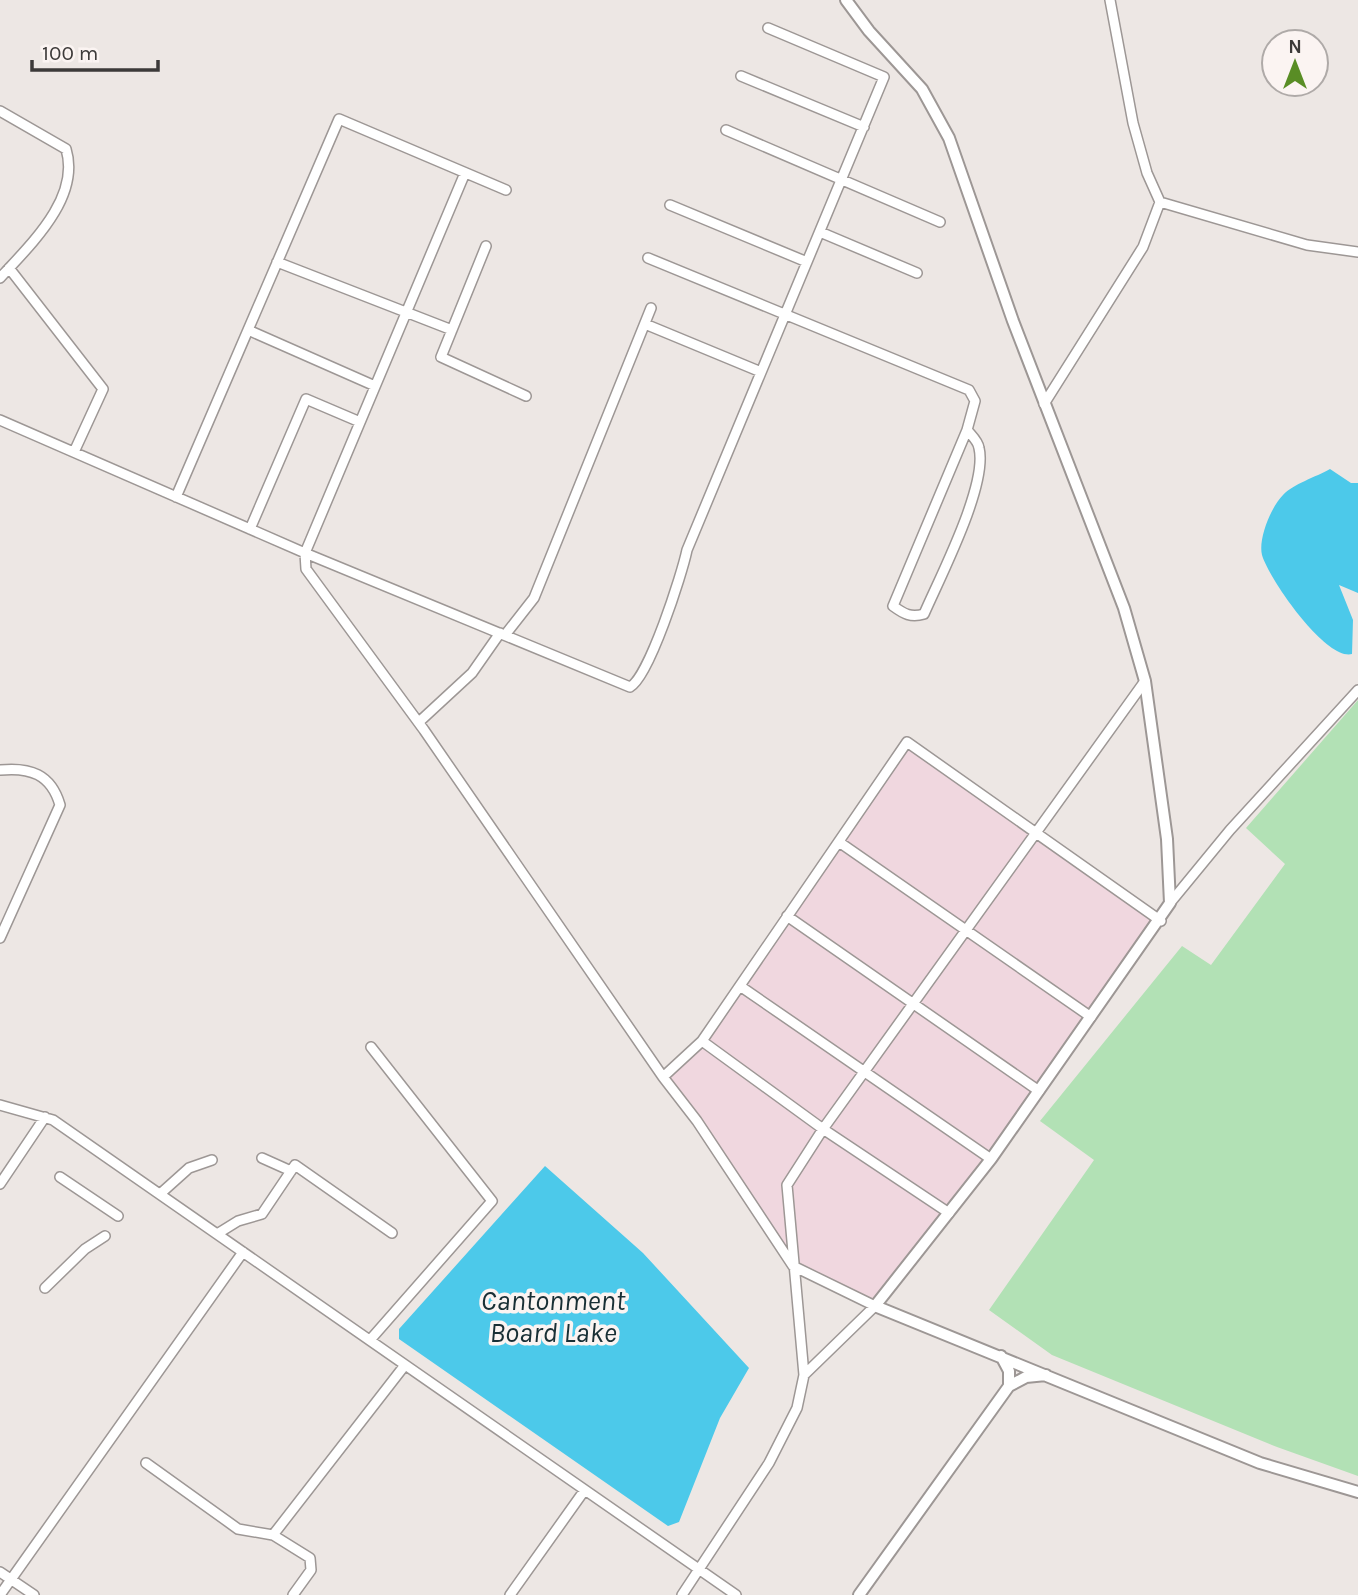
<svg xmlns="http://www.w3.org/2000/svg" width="1358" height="1595" font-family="Karla,sans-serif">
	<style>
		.commercial { fill: #f0d7df }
		.green { fill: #b2e1b5 }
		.water { fill: #4cc9ea }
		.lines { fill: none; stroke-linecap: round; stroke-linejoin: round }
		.minor-casing { stroke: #9d9795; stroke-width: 12 }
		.tertiary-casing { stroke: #9d9795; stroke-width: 14 }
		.minor { stroke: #fff; stroke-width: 9 }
		.tertiary { stroke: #fff; stroke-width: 10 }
		.labels { text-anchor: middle; stroke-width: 7; stroke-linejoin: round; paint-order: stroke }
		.water-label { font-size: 28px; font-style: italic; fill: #192f35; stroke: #fbf4f2 }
	</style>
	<rect width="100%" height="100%" fill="#ede7e4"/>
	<path class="commercial" d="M907 742 1161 921 949 1213 875 1306 793 1266 663 1077 702 1041Z"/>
	<path class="green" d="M1358 700V1476L1277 1447 1052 1355 989 1310 1094 1160 1040 1121 1182 946 1211 965 1285 864 1246 828Z"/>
	<path class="water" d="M1330 469 1351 483H1358V593L1339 585 1353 620 1352 654C1326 661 1269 579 1262 555 1258 539 1271 507 1283 495 1293 484 1316 477 1330 469Z
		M545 1166 643 1253 749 1368 720 1418 679 1522 668 1526 399 1339V1329Z"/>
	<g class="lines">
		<defs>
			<path id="minor" d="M1110 0 1133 123 1147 173 1160 202 1307 245 1358 252
				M741 76 864 127
				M0 111 66 149C81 198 30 245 0 278
				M726 130 940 222
				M465 173 305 553 306 569 424 730 663 1077 697 1121 793 1266 875 1306 804 1375
				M670 205 807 262
				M820 232 917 273
				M486 246 441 357 526 396
				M648 258 969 390 975 401 967 430 893 606C904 614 911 618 924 614 940 577 988 485 979 448 978 441 972 436 967 430
				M277 262 452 330
				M9 268 103 389 74 452
				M645 324 761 372
				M248 330 375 386
				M1044 404 1143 247 1160 202
				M0 420 305 553 630 687C649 677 682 574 687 550L884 77 768 28
				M176 497 339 119 506 190
				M250 529 306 399 360 422
				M505 635 534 598 651 308
				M419 722 472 673 500 633
				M0 770C30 767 51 774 60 805L0 938
				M839 842 1091 1017
				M1170 903 1230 830 1358 690
				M787 916 1039 1091
				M740 986 991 1159
				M702 1041 823 1129 949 1213
				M663 1077 702 1041 907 742 1161 921
				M0 1105 53 1120 736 1595
				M262 1158 291 1171
				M60 1177 118 1216
				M0 1184 45 1117
				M160 1194 189 1168 212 1160
				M217 1234 238 1221 262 1214 295 1165 392 1233
				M45 1288 85 1249 105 1236
				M370 1340 492 1201 371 1047
				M146 1463 238 1529 273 1535 310 1558 311 1570 293 1595
				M273 1535 405 1365
				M0 1572 34 1595
				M0 1595 243 1252
				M510 1595 584 1491
				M682 1595 769 1463 797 1408 804 1375 787 1185 823 1129 1145 681"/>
			<path id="tertiary" d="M846 0 869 31 922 89 949 138 1013 321 1124 608 1145 681 1167 839 1170 903 991 1159 875 1306 1260 1463 1358 1492
				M1009 1386 1026 1377 1046 1375
				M859 1595 1009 1386V1371L1001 1356"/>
		</defs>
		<use href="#minor" class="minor-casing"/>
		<use href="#tertiary" class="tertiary-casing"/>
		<use href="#minor" class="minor"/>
		<use href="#tertiary" class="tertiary"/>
	</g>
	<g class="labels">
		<g class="water-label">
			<text x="553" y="1310">Cantonment<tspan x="553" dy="32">Board Lake</tspan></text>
		</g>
	</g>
	<g transform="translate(1295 63)"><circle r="33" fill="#fbf4f2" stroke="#afaaa8" stroke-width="2"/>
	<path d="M0-5L12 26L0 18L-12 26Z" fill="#598d25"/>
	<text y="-10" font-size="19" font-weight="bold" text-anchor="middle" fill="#3c3a39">N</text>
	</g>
	<path d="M32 60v10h126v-10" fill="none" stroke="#3c3a39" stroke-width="3.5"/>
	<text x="42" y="60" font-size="21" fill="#3c3a39" stroke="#fbf4f2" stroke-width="5" paint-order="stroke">100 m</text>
</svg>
